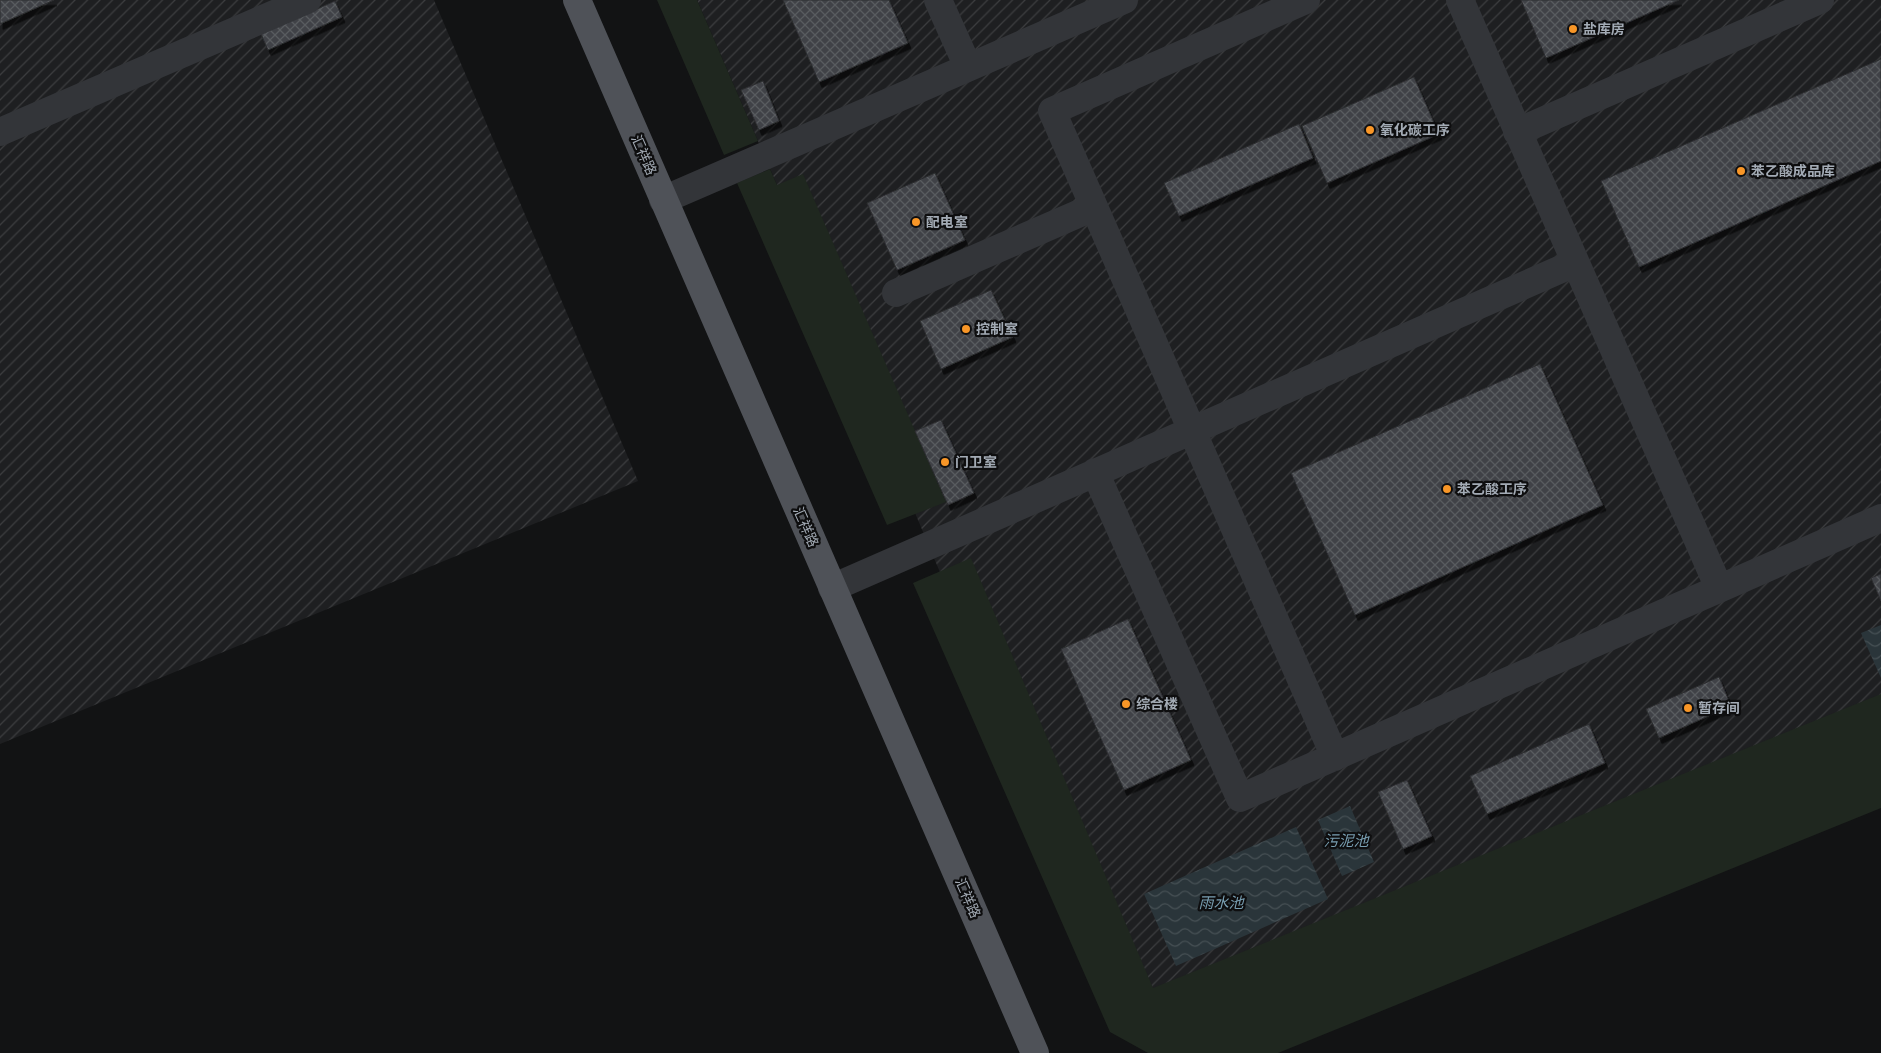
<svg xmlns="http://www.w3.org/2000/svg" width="1881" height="1053" font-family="'Sofia Sans Condensed','Noto Sans SC',sans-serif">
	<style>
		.industrial { fill: url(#industrial-furrows) }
		.green { fill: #1f271f }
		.water { fill: url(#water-waves) }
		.building { fill: url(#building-cross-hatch); stroke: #2c2d30; filter: url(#shadow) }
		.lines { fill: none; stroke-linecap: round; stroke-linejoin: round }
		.minor { stroke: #333539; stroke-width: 28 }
		.major { stroke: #4f5258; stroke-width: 28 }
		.poi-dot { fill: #f89627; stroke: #0e0e0f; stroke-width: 2 }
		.labels { text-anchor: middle; stroke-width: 4.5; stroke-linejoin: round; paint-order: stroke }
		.poi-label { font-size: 14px; font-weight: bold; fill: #a3abb5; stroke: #0e0e0f; text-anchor: start }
		.street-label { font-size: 14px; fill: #a3abb5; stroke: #0e0e0f }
		.water-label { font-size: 15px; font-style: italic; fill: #799fb2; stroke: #0e0e0f }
	</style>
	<defs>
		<pattern id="industrial-furrows" width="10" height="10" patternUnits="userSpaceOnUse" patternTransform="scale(1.25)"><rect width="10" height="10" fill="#1e1f21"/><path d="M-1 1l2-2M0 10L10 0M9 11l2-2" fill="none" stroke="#3c3d3f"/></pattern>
		<pattern id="water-waves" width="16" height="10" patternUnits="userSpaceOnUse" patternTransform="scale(1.25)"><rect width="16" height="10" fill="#2a353a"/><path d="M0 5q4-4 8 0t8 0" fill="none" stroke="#465054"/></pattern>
		<pattern id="building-cross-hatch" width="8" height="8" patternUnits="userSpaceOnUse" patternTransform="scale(1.25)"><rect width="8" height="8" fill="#414347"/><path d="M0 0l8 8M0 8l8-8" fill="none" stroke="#595b5f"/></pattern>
		<filter id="shadow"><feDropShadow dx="3" dy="5.5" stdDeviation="0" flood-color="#0009"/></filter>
	</defs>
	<rect width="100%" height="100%" fill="#121314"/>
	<path class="industrial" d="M0 0H434L638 481 0 744Z
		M697 0H1881V736L1136 1038 777 185Z"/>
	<path class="green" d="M657 0H697L758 141 724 155Z
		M770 169 777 185 803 174 946 502 887 525 737 183Z
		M971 558 1153 988 1881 694V808L1278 1053H1148L1110 1032 913 583Z"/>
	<path class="water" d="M1881 625V678L1861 633Z
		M1350 806 1374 862 1342 876 1318 820Z
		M1296 827 1328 899 1176 966 1144 894Z"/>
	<path class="building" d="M0 0H54L0 24Z
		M783 0H889L908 43 819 82Z
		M1521 0H1679L1546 58Z
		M335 1 342 17 268 50 261 34Z
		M1881 59V161L1639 267 1601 181Z
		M1414 77 1439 134 1327 183 1302 126Z
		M763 81 779 121 759 130 741 90Z
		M1299 124 1313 158 1179 216 1164 183Z
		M935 173 965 240 897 270 867 203Z
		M991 290 1013 337 941 369 920 321Z
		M1540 364 1603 505 1355 615 1291 473Z
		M941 420 974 493 948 505 915 431Z
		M1881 574V601L1871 578Z
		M1128 619 1191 760 1124 790 1061 649Z
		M1719 677 1731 706 1659 738 1646 709Z
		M1589 724 1605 763 1487 814 1470 776Z
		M1407 780 1432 836 1403 849 1378 792Z"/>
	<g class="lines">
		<path class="minor" d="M938 0 968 67
			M1306 0 1052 111 1335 757
			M1460 0 1719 588
			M0 132 307 0
			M1517 132 1820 0
			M663 200 1124 0
			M896 293 1094 207
			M1095 472 1240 798 1881 518
			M832 588 1575 263"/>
		<path class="major" d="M577 0 1035 1053"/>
	</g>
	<g class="poi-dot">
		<circle cx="1573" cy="29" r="5"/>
		<circle cx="1370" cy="130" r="5"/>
		<circle cx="1741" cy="171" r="5"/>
		<circle cx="916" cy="222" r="5"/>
		<circle cx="966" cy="329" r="5"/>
		<circle cx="945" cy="462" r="5"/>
		<circle cx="1447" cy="489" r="5"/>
		<circle cx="1126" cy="704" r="5"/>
		<circle cx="1688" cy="708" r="5"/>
	</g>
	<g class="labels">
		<g class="poi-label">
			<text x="1583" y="34">盐库房</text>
			<text x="1380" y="135">氧化碳工序</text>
			<text x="1751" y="176">苯乙酸成品库</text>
			<text x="926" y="227">配电室</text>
			<text x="976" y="334">控制室</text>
			<text x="955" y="467">门卫室</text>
			<text x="1457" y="494">苯乙酸工序</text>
			<text x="1136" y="709">综合楼</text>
			<text x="1698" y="713">暂存间</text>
		</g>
		<g class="street-label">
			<text transform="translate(644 155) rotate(66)" y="5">汇祥路</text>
			<text transform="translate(806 527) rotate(66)" y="5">汇祥路</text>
			<text transform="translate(968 898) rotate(66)" y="5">汇祥路</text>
		</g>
		<g class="water-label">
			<text x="1346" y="846">污泥池</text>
			<text x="1221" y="908">雨水池</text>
		</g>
	</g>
</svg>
